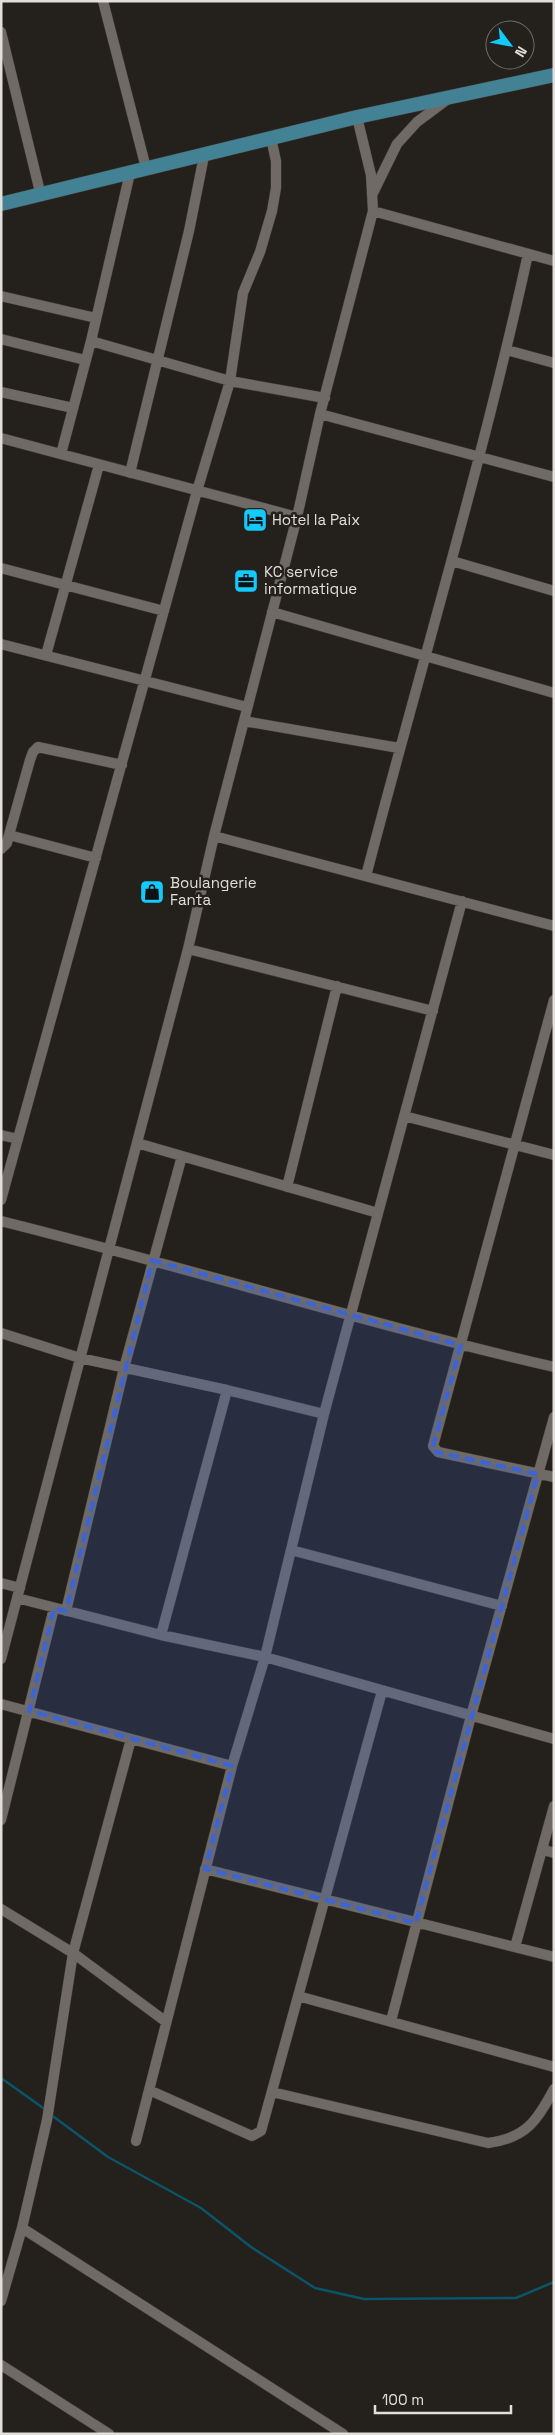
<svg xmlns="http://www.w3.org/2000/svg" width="555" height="2435" font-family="'Space Grotesk',sans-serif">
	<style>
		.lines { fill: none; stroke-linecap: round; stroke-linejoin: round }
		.stream { stroke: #0b546a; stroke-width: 2.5 }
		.minor-casing { stroke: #413d39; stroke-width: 11 }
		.major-casing { stroke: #413d39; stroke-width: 15 }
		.minor { stroke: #6f6a65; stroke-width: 10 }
		.major { stroke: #428294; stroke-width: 14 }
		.marked { fill: #3b64d8; fill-opacity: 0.2; stroke: #3b64d8; stroke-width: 4; stroke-dasharray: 10 6; stroke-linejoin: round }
		.labels { text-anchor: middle; stroke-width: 5; stroke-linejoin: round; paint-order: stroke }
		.poi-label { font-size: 15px; fill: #e2dfdb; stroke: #24201b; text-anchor: start }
	</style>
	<rect width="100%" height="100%" fill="#24201b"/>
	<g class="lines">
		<path class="stream" d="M1 2078 46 2110
			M50 2114 108 2157 201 2208 251 2247 315 2288 364 2299 516 2298 554 2282"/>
		<defs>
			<path id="minor" d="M103 1 146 168
				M1 32 41 196
				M373 193 397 144 417 122 448 99
				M373 211 554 261
				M1 296 96 318
				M1 339 85 360
				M91 341 230 381 325 398
				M507 350 554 363
				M1 392 73 408
				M320 414 554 477
				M1 438 297 517
				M61 454 91 341 130 173
				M130 473 189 231 204 156
				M452 561 554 591
				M1 568 164 611
				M272 612 554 693
				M1 644 247 707
				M46 655 99 465
				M244 721 399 748
				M9 835 30 760 33 752 38 747 122 765
				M214 836 554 926
				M1 849 7 843 9 835 96 858
				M366 876C420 669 482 464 528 254
				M188 949 433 1011
				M554 1000 433 1446 438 1452 554 1477
				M404 1116 554 1155
				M1 1135 18 1139
				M137 1143 378 1213
				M287 1187 337 986
				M1 1200 197 491 230 381 243 293 260 252 272 211 276 188V161L271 138
				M1 1221C186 1267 368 1324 554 1367
				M1 1333 80 1358 227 1390 324 1414
				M291 1550 502 1606
				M1 1583 20 1588
				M17 1598 161 1635 265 1657 554 1739
				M66 1611 124 1368 182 1156
				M161 1635 227 1390
				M1 1659 188 949 214 836 297 517 320 414 373 211 371 175 357 117
				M1 1704 232 1766
				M1 1820 54 1608
				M542 1849 554 1853
				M205 1869 554 1957
				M1 1909 73 1953 165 2021
				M515 1947 554 1806
				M298 1996 554 2067
				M391 2021 471 1716 554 1417
				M149 2090 252 2136 261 2131 382 1691
				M272 2092 488 2143C526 2138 537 2121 554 2089
				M136 2141 232 1766 265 1657 324 1414 462 901
				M22 2228 343 2434
				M1 2301 22 2228 47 2120 73 1953 131 1739
				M1 2365 109 2434"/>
			<path id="major" d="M1 204 357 117 554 75"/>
		</defs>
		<use href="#minor" class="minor-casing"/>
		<use href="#major" class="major-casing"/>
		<use href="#minor" class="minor"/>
		<use href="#major" class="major"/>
	</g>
	<path class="marked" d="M152 1260 461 1345 432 1451 538 1474 416 1923 205 1869 232 1766 29 1711 54 1608 66 1611Z"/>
	<defs>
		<symbol id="hotel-square" viewBox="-11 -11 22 22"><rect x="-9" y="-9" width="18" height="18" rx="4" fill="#13cafb" stroke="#24201b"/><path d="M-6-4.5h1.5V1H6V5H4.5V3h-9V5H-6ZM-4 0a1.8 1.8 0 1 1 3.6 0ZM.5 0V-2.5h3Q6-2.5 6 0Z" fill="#111"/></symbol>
		<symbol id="office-square" viewBox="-11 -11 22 22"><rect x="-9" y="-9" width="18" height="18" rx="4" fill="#13cafb" stroke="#24201b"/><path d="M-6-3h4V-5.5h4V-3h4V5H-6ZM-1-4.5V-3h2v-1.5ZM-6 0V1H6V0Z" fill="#111"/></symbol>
		<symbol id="shop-square" viewBox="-11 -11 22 22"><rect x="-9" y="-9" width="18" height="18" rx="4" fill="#13cafb" stroke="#24201b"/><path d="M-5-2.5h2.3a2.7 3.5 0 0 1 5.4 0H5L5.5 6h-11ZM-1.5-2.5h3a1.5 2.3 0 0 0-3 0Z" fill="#111"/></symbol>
	</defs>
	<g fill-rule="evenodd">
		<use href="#hotel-square" x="241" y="506" width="28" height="28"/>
		<use href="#office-square" x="232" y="567" width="28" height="28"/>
		<use href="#shop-square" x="138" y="878" width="28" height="28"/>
	</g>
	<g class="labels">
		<g class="poi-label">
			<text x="272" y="525">Hotel la Paix</text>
			<text x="264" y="577">KC service<tspan x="264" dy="17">informatique</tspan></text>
			<text x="170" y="888">Boulangerie<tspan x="170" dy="17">Fanta</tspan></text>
		</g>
	</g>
	<rect width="555" height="2435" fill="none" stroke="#e2dfdb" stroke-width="5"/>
	<g transform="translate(510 45) rotate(122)"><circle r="24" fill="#24201b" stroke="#706c68"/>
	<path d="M0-4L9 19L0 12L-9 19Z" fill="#13cafb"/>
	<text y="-8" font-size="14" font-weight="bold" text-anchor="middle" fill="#e2dfdb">N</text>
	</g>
	<path d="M375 2405v8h136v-8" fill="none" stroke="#e2dfdb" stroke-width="2.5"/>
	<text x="382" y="2405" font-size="15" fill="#e2dfdb" stroke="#24201b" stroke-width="4" paint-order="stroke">100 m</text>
</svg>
